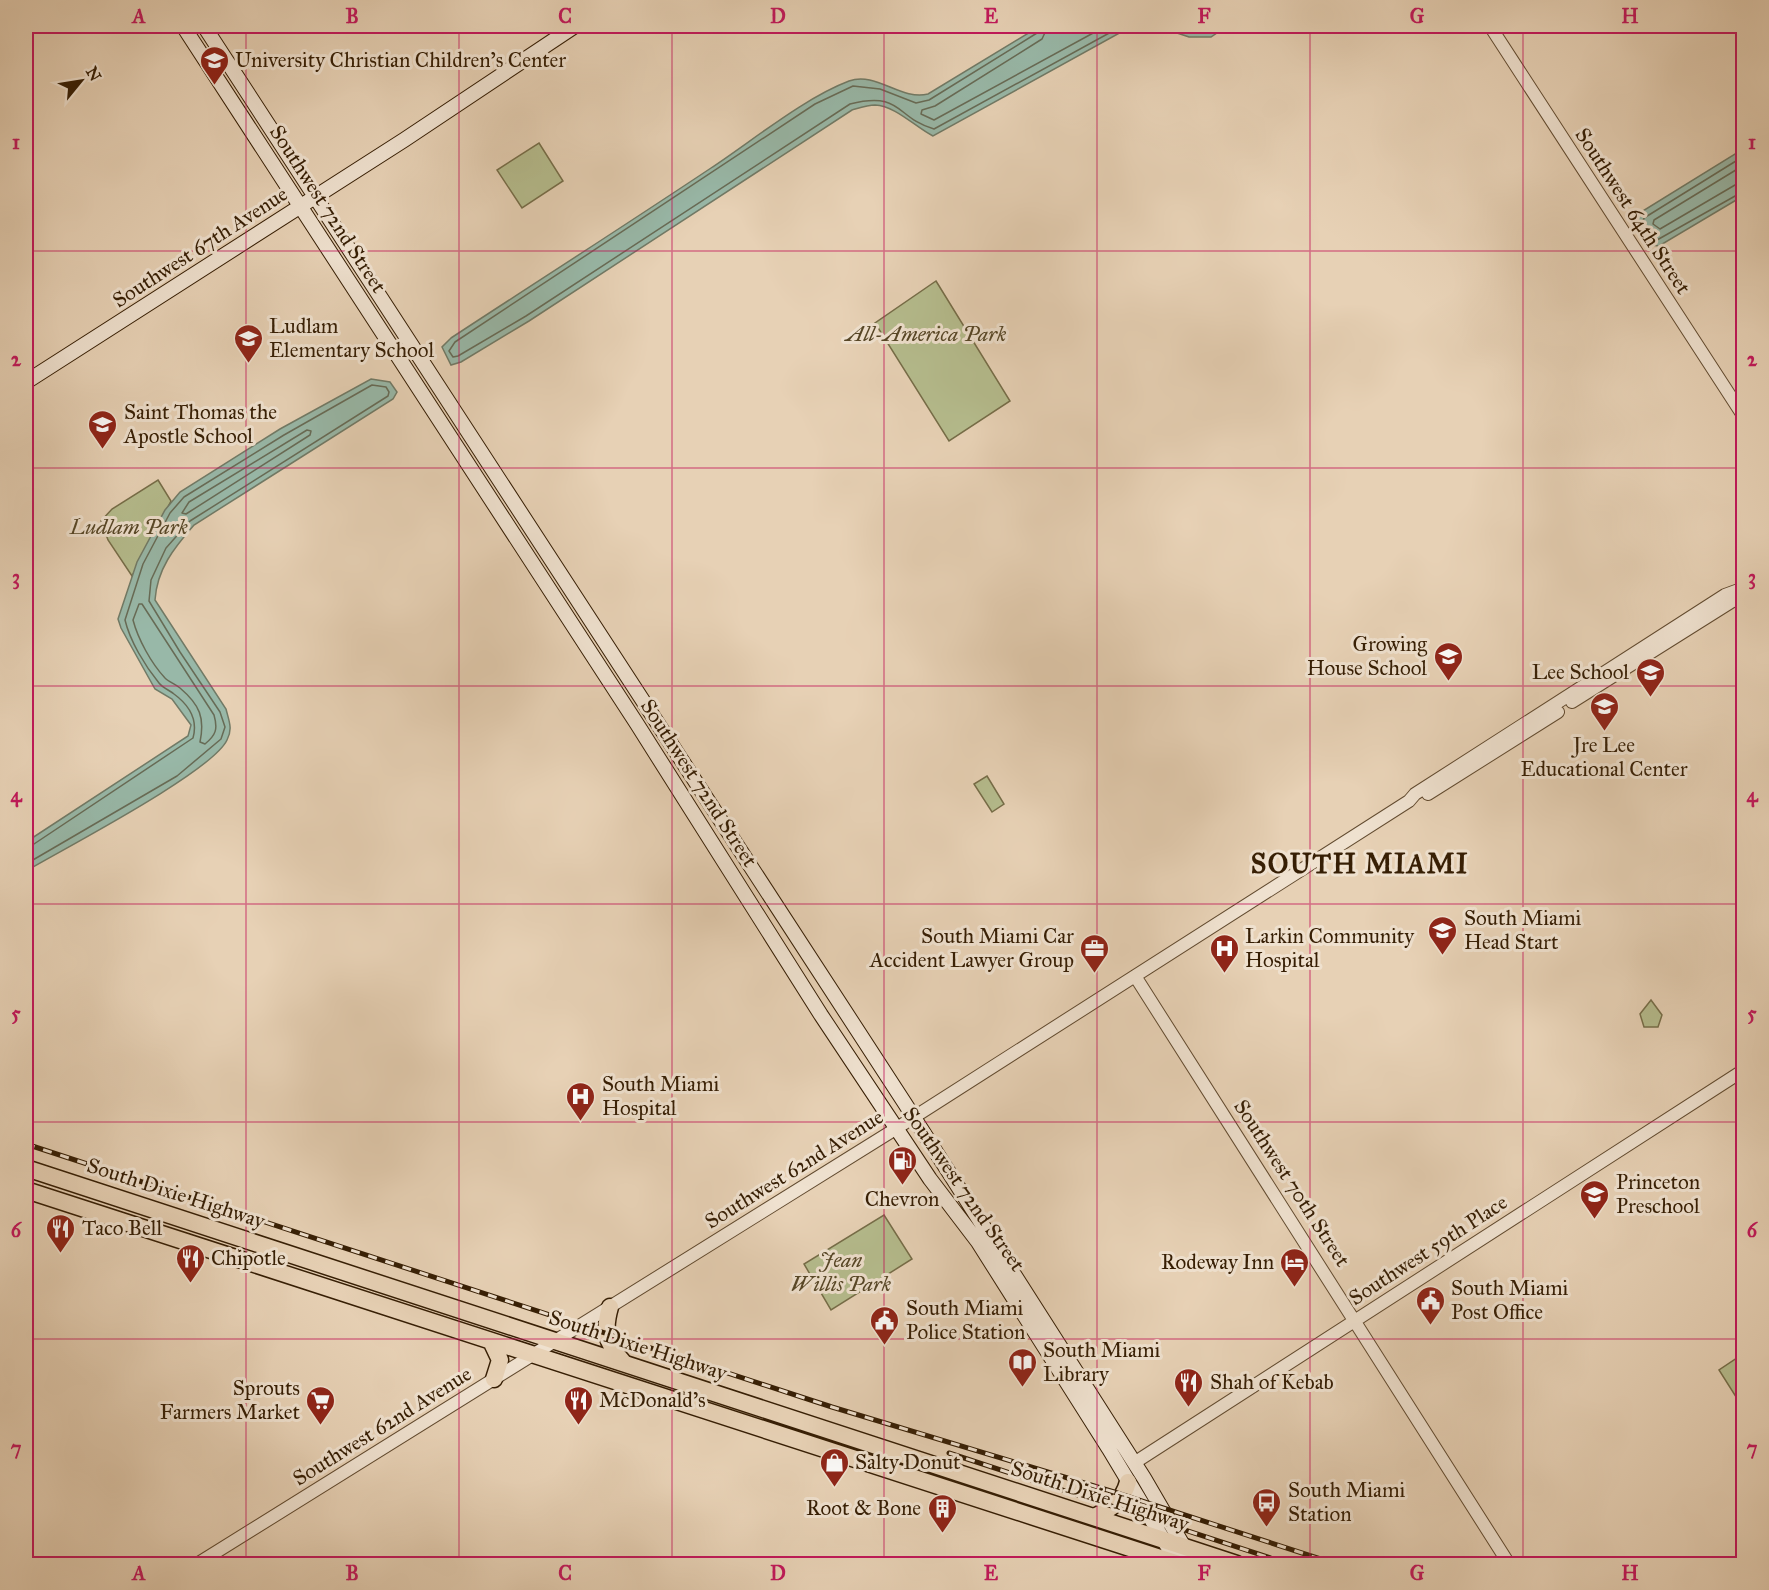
<svg xmlns="http://www.w3.org/2000/svg" width="1769" height="1590" font-family="'IM FELL Great Primer',serif">
	<style>
		.green { fill: #b5bc8d; stroke: #766d48; stroke-width: 1.5 }
		.water { fill: #98b8a8; stroke: #717a66; stroke-width: 1.5 }
		.lines { fill: none; stroke-linecap: round; stroke-linejoin: round }
		.shore { stroke: #676b56; stroke-width: 1.5 }
		.tertiary-casing { stroke: #624b30; stroke-width: 14 }
		.secondary-casing { stroke: #361e04; stroke-width: 16 }
		.trunk-casing { stroke: #361e04; stroke-width: 19 }
		.tertiary { stroke: #efe1cf; stroke-width: 12 }
		.secondary { stroke: #efe1cf; stroke-width: 14 }
		.trunk { stroke: #e7d1b5; stroke-width: 16 }
		.rail-casing { stroke: #361e04; stroke-width: 5 }
		.rail { stroke: #efe1cf; stroke-width: 3; stroke-dasharray: 9; stroke-linecap: butt }
		.grid { fill: none; stroke: #c2185b; stroke-width: 1.5; stroke-opacity: 0.55 }
		.labels { text-anchor: middle; stroke-width: 6; stroke-linejoin: round; paint-order: stroke }
		.poi-label { font-size: 21px; fill: #361e04; stroke: #efe1cf; text-anchor: start }
		.street-label { font-size: 21px; fill: #361e04; stroke: #efe1cf }
		.park-label { font-size: 21px; font-style: italic; fill: #564626; stroke: #efe1cf }
		.district-label { font-size: 27px; font-weight: bold; letter-spacing: 1.5px; fill: #361e04; stroke: #efe1cf }
		.neatline { fill: none; stroke: #c2185b; stroke-width: 2 }
		.grid-label { font-size: 20px; text-anchor: middle; font-weight: bold; fill: #c2185b }
	</style>
	<rect width="100%" height="100%" fill="#e7d1b5"/>
	<filter id="stains"><feTurbulence type="fractalNoise" baseFrequency=".00333" numOctaves="4"/><feColorMatrix values="0 0 0 0 .2 0 0 0 0 .09 0 0 0 0 .02 0 0 0 .5 -.17"/></filter>
	<radialGradient id="worn" r=".72"><stop offset=".6" stop-color="#630" stop-opacity="0"/><stop offset="1" stop-color="#630" stop-opacity=".3"/></radialGradient>
	<path class="green" d="M539 143 563 181 522 208 497 170Z
		M936 281 1010 401 949 441 875 323Z
		M158 480 171 501 132 576 108 540 101 521 112 509Z
		M987 776 1004 804 992 812 974 784Z
		M1651 1000 1662 1015 1658 1027H1644L1640 1014Z
		M884 1215 912 1259 831 1310 804 1264Z
		M1743 1354V1408L1719 1370Z"/>
	<path class="water" d="M1040 26H1227L1211 37H1189L1159 27 1123 31 933 136C915 127 896 106 875 105 868 105 859 108 852 110L529 321 461 362 451 365 442 347 451 338C538 281 624 226 711 168 752 141 804 98 849 81 876 71 901 101 928 94Z
		M1743 149V196L1659 246 1651 245 1633 217Z
		M371 379 390 382 397 392 393 399 194 525C174 548 157 569 155 600L226 709C229 721 233 729 227 740 212 772 63 849 26 871V842L188 736 191 725 172 699 155 689 121 628 118 619 137 562 165 510 180 492 280 429Z"/>
	<g class="lines">
		<path class="shore" d="M1040 26 1037 33 929 100 916 103 880 89 853 86 815 104 455 342 449 351 453 357 458 356 526 316 850 104C903 91 895 118 934 129L1122 26
			M1048 26 1042 39 935 106 922 110 921 114 934 120 1106 26
			M1744 156 1644 218 1643 221 1654 238 1657 240 1744 191
			M1744 165 1654 220 1653 224 1660 229 1735 185 1744 183
			M307 430 311 431 310 435 186 514 182 513 189 502Z
			M139 604H142L214 715C218 729 216 735 205 744L200 742C205 718 200 705 180 688 175 684 169 682 165 678 151 663 138 639 133 620Z
			M26 847 31 846 193 738C198 720 189 705 174 694 169 690 163 688 159 683 145 666 130 641 125 620L143 564 170 513 184 497 284 435 372 385 386 387 389 392 388 396 190 521 166 548 151 580 149 601 180 652 220 712 225 727 221 739 177 776 26 864"/>
		<defs>
			<path id="tertiary" d="M1490 26 1744 417
				M1572 702 1731 602 1742 589
				M1428 794 1558 712
				M1135 976 1509 1564
				M1134 1463 1744 1070
				M197 1564 897 1128 1409 801 1415 794 1725 595 1744 588"/>
			<path id="secondary" d="M183 26 637 724 821 1015 930 1179 978 1242 1109 1449 1178 1564
				M204 26 904 1102 1144 1478 1194 1564
				M26 382 404 140 575 26"/>
			<path id="trunk" d="M26 1168 1237 1564
				M26 1190 1179 1564
				M610 1307C603 1332 606 1343 624 1363
				M491 1341 500 1360 494 1379
				M1094 1517C1111 1509 1123 1501 1128 1482"/>
		</defs>
		<use href="#tertiary" class="tertiary-casing"/>
		<use href="#secondary" class="secondary-casing"/>
		<use href="#trunk" class="trunk-casing"/>
		<use href="#tertiary" class="tertiary"/>
		<use href="#secondary" class="secondary"/>
		<use href="#trunk" class="trunk"/>
		<defs>
			<path id="rail" d="M26 1144 832 1407 1114 1492 1336 1564
				M949 1453 1289 1564"/>
		</defs>
		<use href="#rail" class="rail-casing"/>
		<use href="#rail" class="rail"/>
	</g>
	<path class="grid" d="M246 26V1564M459 26V1564M672 26V1564M884 26V1564M1097 26V1564M1310 26V1564M1523 26V1564M26 251H1744M26 468H1744M26 686H1744M26 904H1744M26 1122H1744M26 1339H1744"/>
	<defs>
		<symbol id="school-pin" viewBox="-11 -11 22 30"><path d="M0 17L-7.5 6A9.5 9.5 0 1 1 7.5 6Z" fill="#8f2418" stroke="#efe1cf"/><path d="M0-5L7-2L0 1L-7-2ZM-4 1L0 2.5L4 1V4Q0 6-4 4Z" fill="#fff"/></symbol>
		<symbol id="office-pin" viewBox="-11 -11 22 30"><path d="M0 17L-7.5 6A9.5 9.5 0 1 1 7.5 6Z" fill="#8f2418" stroke="#efe1cf"/><path d="M-6-3h4V-5.5h4V-3h4V5H-6ZM-1-4.5V-3h2v-1.5ZM-6 0V1H6V0Z" fill="#fff"/></symbol>
		<symbol id="hospital-pin" viewBox="-11 -11 22 30"><path d="M0 17L-7.5 6A9.5 9.5 0 1 1 7.5 6Z" fill="#8f2418" stroke="#efe1cf"/><path d="M-5-5h3v3.5h4V-5h3V5h-3V1.5h-4V5h-3Z" fill="#fff"/></symbol>
		<symbol id="fuel-pin" viewBox="-11 -11 22 30"><path d="M0 17L-7.5 6A9.5 9.5 0 1 1 7.5 6Z" fill="#8f2418" stroke="#efe1cf"/><path d="M-5.5-6h7V0h2V4h1.3V-2.5L3-4.5l.8-.8L6-3V5H2.5V1h-1V6h-7ZM-4.2-4.7v3.2H.2V-4.7Z" fill="#fff"/></symbol>
		<symbol id="restaurant-pin" viewBox="-11 -11 22 30"><path d="M0 17L-7.5 6A9.5 9.5 0 1 1 7.5 6Z" fill="#8f2418" stroke="#efe1cf"/><path d="M-5-6h1v4h1v-4h1v4h1v-4h1v5L-1.5 .5V6h-2V.5L-5-1ZM5-6V6H3V1.5H1.5Q1.5-4 5-6Z" fill="#fff"/></symbol>
		<symbol id="hotel-pin" viewBox="-11 -11 22 30"><path d="M0 17L-7.5 6A9.5 9.5 0 1 1 7.5 6Z" fill="#8f2418" stroke="#efe1cf"/><path d="M-6-4.5h1.5V1H6V5H4.5V3h-9V5H-6ZM-4 0a1.8 1.8 0 1 1 3.6 0ZM.5 0V-2.5h3Q6-2.5 6 0Z" fill="#fff"/></symbol>
		<symbol id="civic-pin" viewBox="-11 -11 22 30"><path d="M0 17L-7.5 6A9.5 9.5 0 1 1 7.5 6Z" fill="#8f2418" stroke="#efe1cf"/><path d="M-.6-6.5H3V-4.5H.6V-3L4-1V1h2V6H-6V1h2V-1L-.6-3ZM-1.2 2.5V6h2.4V2.5Z" fill="#fff"/></symbol>
		<symbol id="library-pin" viewBox="-11 -11 22 30"><path d="M0 17L-7.5 6A9.5 9.5 0 1 1 7.5 6Z" fill="#8f2418" stroke="#efe1cf"/><path d="M-6-4Q-3-5.5-.7-3.5V5Q-3 3-6 4ZM6-4Q3-5.5 .7-3.5V5Q3 3 6 4Z" fill="#fff"/></symbol>
		<symbol id="supermarket-pin" viewBox="-11 -11 22 30"><path d="M0 17L-7.5 6A9.5 9.5 0 1 1 7.5 6Z" fill="#8f2418" stroke="#efe1cf"/><path d="M-6-5.5h2.5l.6 2H6L4.5 2H-2.5L-4.4-4H-6ZM-1.5 3.2a1.3 1.3 0 1 0 .1 0ZM3 3.2a1.3 1.3 0 1 0 .1 0Z" fill="#fff"/></symbol>
		<symbol id="shop-pin" viewBox="-11 -11 22 30"><path d="M0 17L-7.5 6A9.5 9.5 0 1 1 7.5 6Z" fill="#8f2418" stroke="#efe1cf"/><path d="M-5-2.5h2.3a2.7 3.5 0 0 1 5.4 0H5L5.5 6h-11ZM-1.5-2.5h3a1.5 2.3 0 0 0-3 0Z" fill="#fff"/></symbol>
		<symbol id="bus-pin" viewBox="-11 -11 22 30"><path d="M0 17L-7.5 6A9.5 9.5 0 1 1 7.5 6Z" fill="#8f2418" stroke="#efe1cf"/><path d="M-5-6H5V4H4V6H2V4H-2V6H-4V4H-5ZM-3.5-4V0h7V-4ZM-3.5 1.2v1.5H-2V1.2ZM2 1.2v1.5H3.5V1.2Z" fill="#fff"/></symbol>
		<symbol id="building-pin" viewBox="-11 -11 22 30"><path d="M0 17L-7.5 6A9.5 9.5 0 1 1 7.5 6Z" fill="#8f2418" stroke="#efe1cf"/><path d="M-4-6H4V6H1V3H-1V6H-4ZM-2.5-4.3h1.7v1.8h-1.7ZM.8-4.3h1.7v1.8H.8ZM-2.5-1h1.7V.8h-1.7ZM.8-1h1.7V.8H.8Z" fill="#fff"/></symbol>
	</defs>
	<g fill-rule="evenodd">
		<use href="#school-pin" x="198" y="44" width="33" height="45"/>
		<use href="#school-pin" x="232" y="322" width="33" height="45"/>
		<use href="#school-pin" x="86" y="408" width="33" height="45"/>
		<use href="#school-pin" x="1432" y="640" width="33" height="45"/>
		<use href="#school-pin" x="1634" y="656" width="33" height="45"/>
		<use href="#school-pin" x="1588" y="690" width="33" height="45"/>
		<use href="#school-pin" x="1426" y="914" width="33" height="45"/>
		<use href="#office-pin" x="1078" y="932" width="33" height="45"/>
		<use href="#hospital-pin" x="1208" y="932" width="33" height="45"/>
		<use href="#hospital-pin" x="564" y="1080" width="33" height="45"/>
		<use href="#fuel-pin" x="886" y="1144" width="33" height="45"/>
		<use href="#school-pin" x="1578" y="1178" width="33" height="45"/>
		<use href="#restaurant-pin" x="44" y="1212" width="33" height="45"/>
		<use href="#restaurant-pin" x="174" y="1242" width="33" height="45"/>
		<use href="#hotel-pin" x="1278" y="1246" width="33" height="45"/>
		<use href="#civic-pin" x="1414" y="1284" width="33" height="45"/>
		<use href="#civic-pin" x="868" y="1304" width="33" height="45"/>
		<use href="#library-pin" x="1006" y="1346" width="33" height="45"/>
		<use href="#restaurant-pin" x="1172" y="1366" width="33" height="45"/>
		<use href="#supermarket-pin" x="304" y="1384" width="33" height="45"/>
		<use href="#restaurant-pin" x="562" y="1384" width="33" height="45"/>
		<use href="#shop-pin" x="818" y="1446" width="33" height="45"/>
		<use href="#bus-pin" x="1250" y="1486" width="33" height="45"/>
		<use href="#building-pin" x="926" y="1492" width="33" height="45"/>
	</g>
	<g class="labels">
		<g class="poi-label">
			<text x="235" y="67">University Christian Children's Center</text>
			<text x="269" y="333">Ludlam<tspan x="269" dy="24">Elementary School</tspan></text>
			<text x="124" y="419">Saint Thomas the<tspan x="124" dy="24">Apostle School</tspan></text>
			<text x="1427" y="651" text-anchor="end">Growing<tspan x="1427" dy="24">House School</tspan></text>
			<text x="1629" y="679" text-anchor="end">Lee School</text>
			<text x="1604" y="752" text-anchor="middle">Jre Lee<tspan x="1604" dy="24">Educational Center</tspan></text>
			<text x="1464" y="925">South Miami<tspan x="1464" dy="24">Head Start</tspan></text>
			<text x="1074" y="943" text-anchor="end">South Miami Car<tspan x="1074" dy="24">Accident Lawyer Group</tspan></text>
			<text x="1245" y="943">Larkin Community<tspan x="1245" dy="24">Hospital</tspan></text>
			<text x="602" y="1091">South Miami<tspan x="602" dy="24">Hospital</tspan></text>
			<text x="1616" y="1189">Princeton<tspan x="1616" dy="24">Preschool</tspan></text>
			<text x="902" y="1206" text-anchor="middle">Chevron</text>
			<text x="82" y="1235">Taco Bell</text>
			<text x="211" y="1265">Chipotle</text>
			<text x="1274" y="1269" text-anchor="end">Rodeway Inn</text>
			<text x="1451" y="1295">South Miami<tspan x="1451" dy="24">Post Office</tspan></text>
			<text x="906" y="1315">South Miami<tspan x="906" dy="24">Police Station</tspan></text>
			<text x="1043" y="1357">South Miami<tspan x="1043" dy="24">Library</tspan></text>
			<text x="1210" y="1389">Shah of Kebab</text>
			<text x="300" y="1395" text-anchor="end">Sprouts<tspan x="300" dy="24">Farmers Market</tspan></text>
			<text x="599" y="1407">McDonald's</text>
			<text x="855" y="1469">Salty Donut</text>
			<text x="1288" y="1497">South Miami<tspan x="1288" dy="24">Station</tspan></text>
			<text x="921" y="1515" text-anchor="end">Root &amp; Bone</text>
		</g>
		<g class="street-label">
			<text transform="translate(328 209) rotate(57)" y="7">Southwest 72nd Street</text>
			<text transform="translate(1633 211) rotate(57)" y="7">Southwest 64th Street</text>
			<text transform="translate(200 247) rotate(-33)" y="7">Southwest 67th Avenue</text>
			<text transform="translate(699 783) rotate(57)" y="7">Southwest 72nd Street</text>
			<text transform="translate(794 1169) rotate(-32)" y="7">Southwest 62nd Avenue</text>
			<text transform="translate(1292 1183) rotate(57)" y="7">Southwest 70th Street</text>
			<text transform="translate(964 1189) rotate(55)" y="7">Southwest 72nd Street</text>
			<text transform="translate(176 1193) rotate(18)" y="7">South Dixie Highway</text>
			<text transform="translate(1428 1250) rotate(-33)" y="7">Southwest 59th Place</text>
			<text transform="translate(638 1345) rotate(18)" y="7">South Dixie Highway</text>
			<text transform="translate(382 1426) rotate(-32)" y="7">Southwest 62nd Avenue</text>
			<text transform="translate(1100 1496) rotate(18)" y="7">South Dixie Highway</text>
		</g>
		<g class="park-label">
			<text x="926" y="341">All-America Park</text>
			<text x="129" y="534">Ludlam Park</text>
			<text x="841" y="1267">Jean<tspan x="841" dy="24">Willis Park</tspan></text>
		</g>
		<g class="district-label">
			<text x="1360" y="873">SOUTH MIAMI</text>
		</g>
	</g>
	<rect width="1769" height="1590" fill="none" stroke="#e7d1b5" stroke-width="66"/>
	<g transform="translate(81 81) rotate(60)" stroke="#efe1cf" stroke-width="4.5" paint-order="stroke">
	<path d="M0-4.5L10 22L0 15L-10 22Z" fill="#361e04"/>
	<text y="-9" font-size="16" font-weight="bold" text-anchor="middle" fill="#361e04">N</text>
	</g>
	<rect x="33" y="33" width="1703" height="1524" class="neatline"/>
	<g class="grid-label">
		<text x="139" y="23">A</text>
		<text x="352" y="23">B</text>
		<text x="565" y="23">C</text>
		<text x="778" y="23">D</text>
		<text x="991" y="23">E</text>
		<text x="1204" y="23">F</text>
		<text x="1417" y="23">G</text>
		<text x="1630" y="23">H</text>
		<text x="16" y="149">1</text>
		<text x="1752" y="149">1</text>
		<text x="16" y="366">2</text>
		<text x="1752" y="366">2</text>
		<text x="16" y="584">3</text>
		<text x="1752" y="584">3</text>
		<text x="16" y="802">4</text>
		<text x="1752" y="802">4</text>
		<text x="16" y="1020">5</text>
		<text x="1752" y="1020">5</text>
		<text x="16" y="1237">6</text>
		<text x="1752" y="1237">6</text>
		<text x="16" y="1455">7</text>
		<text x="1752" y="1455">7</text>
		<text x="139" y="1580">A</text>
		<text x="352" y="1580">B</text>
		<text x="565" y="1580">C</text>
		<text x="778" y="1580">D</text>
		<text x="991" y="1580">E</text>
		<text x="1204" y="1580">F</text>
		<text x="1417" y="1580">G</text>
		<text x="1630" y="1580">H</text>
	</g>
	<rect width="100%" height="100%" filter="url(#stains)"/>
	<rect width="100%" height="100%" fill="url(#worn)"/>
</svg>
